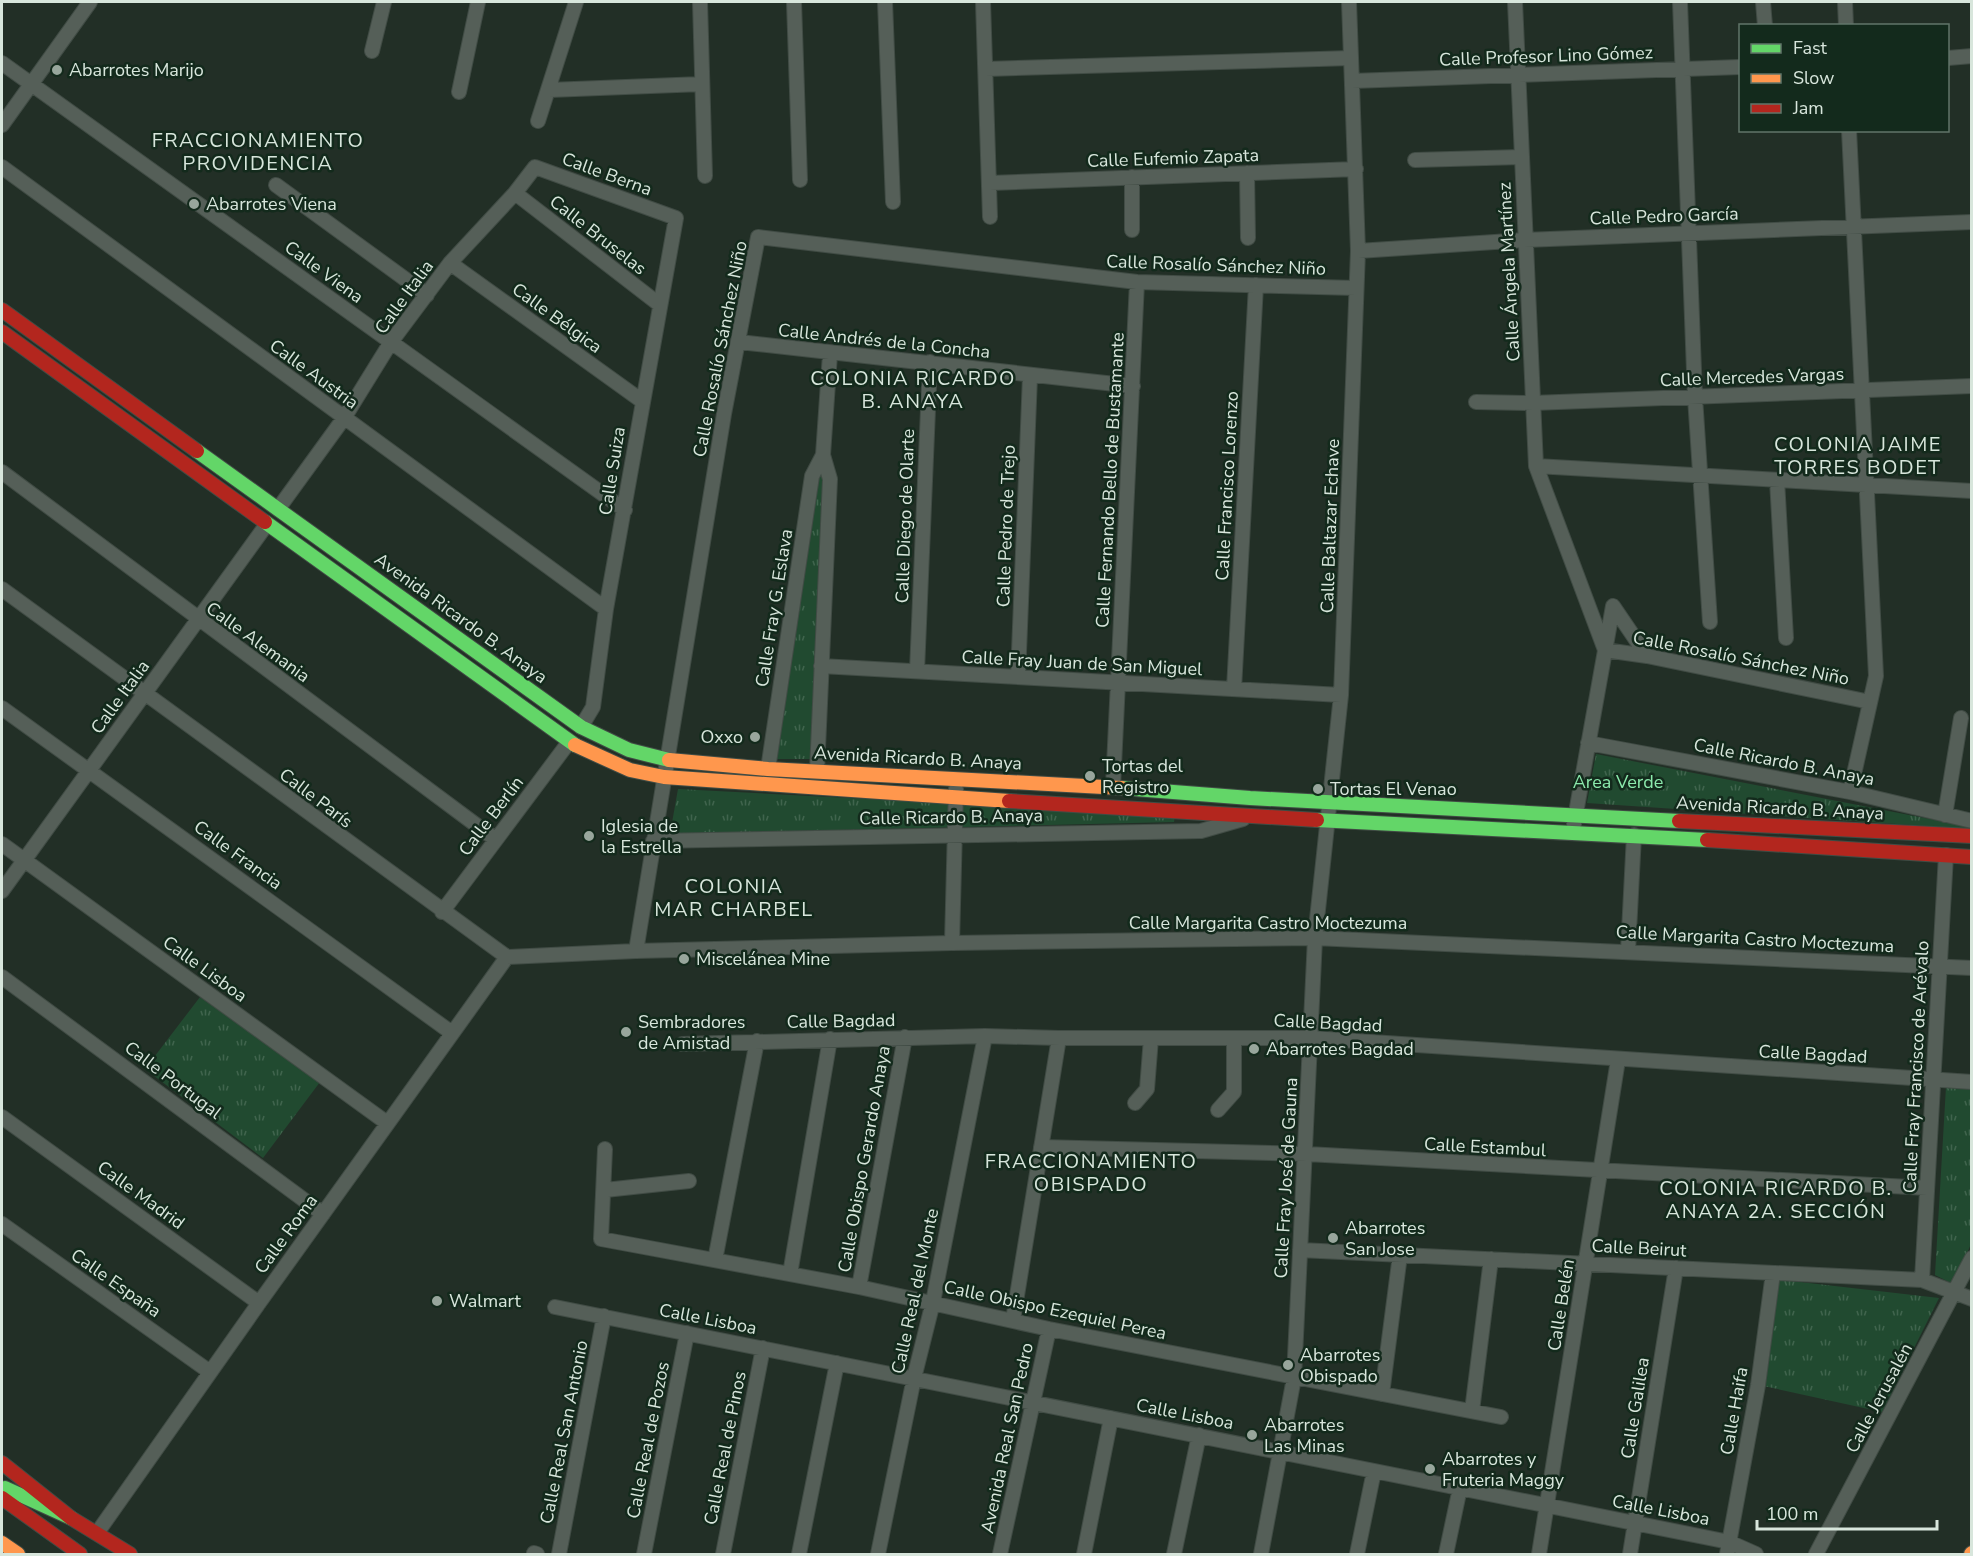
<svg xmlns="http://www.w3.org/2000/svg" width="1973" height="1556" font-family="'Nunito Sans',sans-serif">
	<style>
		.grass { fill: url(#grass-tufts) }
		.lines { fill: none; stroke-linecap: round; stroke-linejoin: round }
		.street-casing { stroke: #414c45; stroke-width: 16 }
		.fast-casing { stroke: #414c45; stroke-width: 16 }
		.slow-casing { stroke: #414c45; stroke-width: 16 }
		.jam-casing { stroke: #414c45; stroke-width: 16 }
		.street { stroke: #555f58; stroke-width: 14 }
		.fast { stroke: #63d668; stroke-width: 14 }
		.slow { stroke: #ff974d; stroke-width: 14 }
		.jam { stroke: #b3261e; stroke-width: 14 }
		.poi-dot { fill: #98a69c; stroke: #132a1c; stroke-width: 2 }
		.labels { text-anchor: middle; stroke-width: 5; stroke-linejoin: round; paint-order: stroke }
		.street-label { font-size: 18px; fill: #d8e6dc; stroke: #132a1c }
		.poi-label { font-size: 18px; fill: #d8e6dc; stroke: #132a1c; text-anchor: start }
		.park-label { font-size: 18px; fill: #8be9ac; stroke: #132a1c }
		.neighbourhood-label { font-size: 20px; letter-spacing: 1.5px; fill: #d8e6dc; stroke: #132a1c }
	</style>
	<defs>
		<pattern id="grass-tufts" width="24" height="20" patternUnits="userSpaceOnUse" patternTransform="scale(1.5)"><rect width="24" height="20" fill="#214a30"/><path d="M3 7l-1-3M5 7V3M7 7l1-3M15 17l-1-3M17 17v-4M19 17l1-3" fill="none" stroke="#40644d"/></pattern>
	</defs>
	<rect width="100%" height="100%" fill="#222f26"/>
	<path class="grass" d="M823 474 827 478 811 759H773L818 477Z
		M1596 754 1971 827V829L1587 803Z
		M678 789 1175 815 1174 822 670 834Z
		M200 997 320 1082 263 1158 145 1069Z
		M1946 1087 1971 1089V1244L1953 1284 1935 1275Z
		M1774 1279 1939 1298 1882 1412 1759 1385Z"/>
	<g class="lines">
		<defs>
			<path id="street" d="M700 2 705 176
				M794 2 800 180
				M885 2 893 202
				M983 2 990 217
				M1515 2 1536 466 1605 650 1647 656 1870 702
				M1680 2 1695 397 1710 622
				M1763 2 1765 26
				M1845 2 1846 26
				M372 51 384 2
				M1948 58 1972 56
				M2 63 625 510
				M986 69 1351 58
				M1352 81 1740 67
				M549 90 702 84
				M459 92 478 2
				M538 121 576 2
				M2 125 90 2
				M1849 130 1876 676 1850 792
				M1415 160 1521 157
				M2 167 606 609
				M1247 173 1248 238
				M1132 177V230
				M990 183 1356 169
				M276 185 427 295
				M515 193 660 305
				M1358 251 1525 240 1972 222
				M450 263 642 401
				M739 342 1133 386
				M1476 402 1533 403 1972 386
				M1536 466 1972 491
				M2 472 495 839
				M1777 480 1786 638
				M278 509 344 418 391 342 450 263 515 193 535 167 676 218 606 609 593 707 581 727
				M2 589 507 957 636 951 952 943 1315 938 1972 968
				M1613 606 1647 656
				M821 666 1341 695
				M917 671 930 362
				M1018 677 1030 376
				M1234 689 1256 285
				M2 708 452 1033
				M1588 743 1850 792 1972 821
				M768 769 812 476 823 455
				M817 771 830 479 823 455 830 354
				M1113 787 1137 282
				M1945 815 1961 718
				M1574 824 1613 606
				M653 841 1201 831 1243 819
				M2 844 387 1123
				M2 891 267 524
				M442 912 569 742
				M952 943 956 789
				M636 951 724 414 758 237 1137 282 1356 288
				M1628 951 1634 835
				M2 977 323 1214
				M682 1044 985 1036 1059 1038H1311L1972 1082
				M1135 1103 1147 1089 1151 1038
				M1218 1110 1234 1092V1038
				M2 1117 259 1303
				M1041 1147 1307 1154 1927 1188
				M605 1149 601 1239 859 1287 1049 1329 1501 1417
				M605 1190 689 1181
				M2 1224 210 1372
				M1300 1250 1922 1280 1972 1299
				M715 1260 757 1041
				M790 1274 830 1039
				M1922 1280 1946 855
				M859 1287 905 1037
				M555 1307 1729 1542 1756 1554
				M1013 1320 1059 1038
				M1382 1394 1400 1255
				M1472 1411 1491 1259
				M97 1533 259 1303 507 957
				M534 1553 537 1554
				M559 1554 604 1316
				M644 1554 687 1333
				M723 1554 763 1348
				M799 1554 837 1363
				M878 1554 914 1378 933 1302 985 1036
				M1000 1554 1049 1329
				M1084 1554 1111 1418
				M1174 1554 1199 1435
				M1261 1554 1294 1378 1315 938 1341 695 1358 251 1349 2
				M1357 1554 1374 1471
				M1446 1554 1460 1488
				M1539 1554 1618 1060
				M1630 1554 1676 1268
				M1727 1554 1758 1385 1773 1273
				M1816 1554 1972 1258"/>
			<path id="fast" d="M197 451 581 727 629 750 669 760
				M265 522 575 745
				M1122 788 1250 798 1679 821
				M1317 820 1707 840
				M5 1488 71 1518"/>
			<path id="slow" d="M575 745 630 770 664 777 1009 801
				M669 760 768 769 1122 788
				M2 1543 18 1554
				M1971 1554 1972 1553"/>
			<path id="jam" d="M2 310 197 451
				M2 332 265 522
				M1009 801 1317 820
				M1679 821 1972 836
				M1707 840 1972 857
				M2 1463 71 1518 130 1554
				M2 1498 80 1554"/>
		</defs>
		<use href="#street" class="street-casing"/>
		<use href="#fast" class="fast-casing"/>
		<use href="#slow" class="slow-casing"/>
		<use href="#jam" class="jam-casing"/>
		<use href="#street" class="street"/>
		<use href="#fast" class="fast"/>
		<use href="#slow" class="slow"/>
		<use href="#jam" class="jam"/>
	</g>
	<g class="poi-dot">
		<circle cx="57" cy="70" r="6"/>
		<circle cx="194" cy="204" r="6"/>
		<circle cx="755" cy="737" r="6"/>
		<circle cx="1090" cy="776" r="6"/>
		<circle cx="1318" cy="789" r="6"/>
		<circle cx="589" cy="836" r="6"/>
		<circle cx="684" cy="959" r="6"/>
		<circle cx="626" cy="1032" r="6"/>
		<circle cx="1254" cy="1049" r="6"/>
		<circle cx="1333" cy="1238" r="6"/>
		<circle cx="437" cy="1301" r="6"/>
		<circle cx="1288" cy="1365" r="6"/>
		<circle cx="1252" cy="1435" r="6"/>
		<circle cx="1430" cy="1469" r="6"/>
	</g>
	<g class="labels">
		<g class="street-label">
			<text transform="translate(1546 56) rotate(-2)" y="6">Calle Profesor Lino Gómez</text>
			<text transform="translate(1173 158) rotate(-2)" y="6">Calle Eufemio Zapata</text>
			<text transform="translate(607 174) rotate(20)" y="6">Calle Berna</text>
			<text transform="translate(1664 216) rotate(-2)" y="6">Calle Pedro García</text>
			<text transform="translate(598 235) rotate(38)" y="6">Calle Bruselas</text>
			<text transform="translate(1216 265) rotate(2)" y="6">Calle Rosalío Sánchez Niño</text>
			<text transform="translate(324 272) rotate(36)" y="6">Calle Viena</text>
			<text transform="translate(1509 272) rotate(-93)" y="6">Calle Ángela Martínez</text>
			<text transform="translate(404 297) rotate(-54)" y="6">Calle Italia</text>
			<text transform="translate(557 318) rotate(36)" y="6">Calle Bélgica</text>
			<text transform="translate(884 341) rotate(6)" y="6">Calle Andrés de la Concha</text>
			<text transform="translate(720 349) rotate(-79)" y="6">Calle Rosalío Sánchez Niño</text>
			<text transform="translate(314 374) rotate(36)" y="6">Calle Austria</text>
			<text transform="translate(1752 377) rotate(-2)" y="6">Calle Mercedes Vargas</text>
			<text transform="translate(612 471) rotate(-81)" y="6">Calle Suiza</text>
			<text transform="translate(1110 480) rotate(-87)" y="6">Calle Fernando Bello de Bustamante</text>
			<text transform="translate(1227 486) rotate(-87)" y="6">Calle Francisco Lorenzo</text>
			<text transform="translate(905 516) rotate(-88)" y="6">Calle Diego de Olarte</text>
			<text transform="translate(1006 526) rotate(-88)" y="6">Calle Pedro de Trejo</text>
			<text transform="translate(1330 526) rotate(-88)" y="6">Calle Baltazar Echave</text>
			<text transform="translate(774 608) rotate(-81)" y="6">Calle Fray G. Eslava</text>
			<text transform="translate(461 618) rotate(36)" y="6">Avenida Ricardo B. Anaya</text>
			<text transform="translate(258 642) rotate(36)" y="6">Calle Alemania</text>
			<text transform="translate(1741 658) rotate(11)" y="6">Calle Rosalío Sánchez Niño</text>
			<text transform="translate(1082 663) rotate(3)" y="6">Calle Fray Juan de San Miguel</text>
			<text transform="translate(120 697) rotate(-54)" y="6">Calle Italia</text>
			<text transform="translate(918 758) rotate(3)" y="6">Avenida Ricardo B. Anaya</text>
			<text transform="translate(1784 762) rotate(11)" y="6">Calle Ricardo B. Anaya</text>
			<text transform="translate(316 798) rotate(37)" y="6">Calle París</text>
			<text transform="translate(1780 808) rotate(3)" y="6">Avenida Ricardo B. Anaya</text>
			<text transform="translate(491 816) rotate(-53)" y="6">Calle Berlín</text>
			<text transform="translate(951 817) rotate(-1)" y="6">Calle Ricardo B. Anaya</text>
			<text transform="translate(238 855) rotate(36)" y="6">Calle Francia</text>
			<text x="1268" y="929">Calle Margarita Castro Moctezuma</text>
			<text transform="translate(1755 939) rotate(3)" y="6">Calle Margarita Castro Moctezuma</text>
			<text transform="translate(205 969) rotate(36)" y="6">Calle Lisboa</text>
			<text transform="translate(841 1021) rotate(-1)" y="6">Calle Bagdad</text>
			<text transform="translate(1328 1023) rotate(3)" y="6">Calle Bagdad</text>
			<text transform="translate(1813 1054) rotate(3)" y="6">Calle Bagdad</text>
			<text transform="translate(1916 1067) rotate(-87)" y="6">Calle Fray Francisco de Arévalo</text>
			<text transform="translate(173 1080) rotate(37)" y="6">Calle Portugal</text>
			<text transform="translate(1485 1147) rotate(3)" y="6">Calle Estambul</text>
			<text transform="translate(864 1159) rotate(-80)" y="6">Calle Obispo Gerardo Anaya</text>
			<text transform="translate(1286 1178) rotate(-87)" y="6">Calle Fray José de Gauna</text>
			<text transform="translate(141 1195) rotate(36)" y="6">Calle Madrid</text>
			<text transform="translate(286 1234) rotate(-54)" y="6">Calle Roma</text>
			<text transform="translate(1639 1248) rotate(3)" y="6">Calle Beirut</text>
			<text transform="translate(116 1283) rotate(35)" y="6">Calle España</text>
			<text transform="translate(915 1291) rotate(-78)" y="6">Calle Real del Monte</text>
			<text transform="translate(1561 1305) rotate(-81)" y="6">Calle Belén</text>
			<text transform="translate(1055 1310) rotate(12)" y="6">Calle Obispo Ezequiel Perea</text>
			<text transform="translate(708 1319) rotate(11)" y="6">Calle Lisboa</text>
			<text transform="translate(1879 1398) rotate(-62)" y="6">Calle Jerusalén</text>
			<text transform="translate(1635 1408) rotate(-81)" y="6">Calle Galilea</text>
			<text transform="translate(1734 1411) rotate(-80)" y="6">Calle Haifa</text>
			<text transform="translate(1185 1414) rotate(11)" y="6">Calle Lisboa</text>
			<text transform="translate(564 1432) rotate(-79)" y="6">Calle Real San Antonio</text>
			<text transform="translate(1007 1438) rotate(-78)" y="6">Avenida Real San Pedro</text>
			<text transform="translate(648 1440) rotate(-79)" y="6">Calle Real de Pozos</text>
			<text transform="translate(725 1448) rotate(-79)" y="6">Calle Real de Pinos</text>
			<text transform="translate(1661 1510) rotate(11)" y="6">Calle Lisboa</text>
		</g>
		<g class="poi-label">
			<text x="69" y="76">Abarrotes Marijo</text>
			<text x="206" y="210">Abarrotes Viena</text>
			<text x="743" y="743" text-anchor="end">Oxxo</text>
			<text x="1102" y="772">Tortas del<tspan x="1102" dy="21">Registro</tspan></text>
			<text x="1330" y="795">Tortas El Venao</text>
			<text x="601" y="832">Iglesia de<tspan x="601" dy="21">la Estrella</tspan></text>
			<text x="696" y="965">Miscelánea Mine</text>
			<text x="638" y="1028">Sembradores<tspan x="638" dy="21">de Amistad</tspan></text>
			<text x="1266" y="1055">Abarrotes Bagdad</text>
			<text x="1345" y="1234">Abarrotes<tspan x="1345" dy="21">San Jose</tspan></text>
			<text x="449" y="1307">Walmart</text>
			<text x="1300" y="1361">Abarrotes<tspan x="1300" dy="21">Obispado</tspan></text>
			<text x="1264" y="1431">Abarrotes<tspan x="1264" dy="21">Las Minas</tspan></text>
			<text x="1442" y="1465">Abarrotes y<tspan x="1442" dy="21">Fruteria Maggy</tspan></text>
		</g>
		<g class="park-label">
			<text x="1618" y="788">Area Verde</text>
		</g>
		<g class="neighbourhood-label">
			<text x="258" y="147">FRACCIONAMIENTO<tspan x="258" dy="23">PROVIDENCIA</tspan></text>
			<text x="913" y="385">COLONIA RICARDO<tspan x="913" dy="23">B. ANAYA</tspan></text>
			<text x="1858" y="451">COLONIA JAIME<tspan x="1858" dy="23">TORRES BODET</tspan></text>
			<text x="734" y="893">COLONIA<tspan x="734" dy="23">MAR CHARBEL</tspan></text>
			<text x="1091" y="1168">FRACCIONAMIENTO<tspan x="1091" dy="23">OBISPADO</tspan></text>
			<text x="1776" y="1195">COLONIA RICARDO B.<tspan x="1776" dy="23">ANAYA 2A. SECCIÓN</tspan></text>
		</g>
	</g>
	<rect width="1973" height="1556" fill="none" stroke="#d8e6dc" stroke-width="6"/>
	<rect x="1739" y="24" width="210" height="108" fill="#132a1c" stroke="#627569" stroke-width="1.5"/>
	<rect x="1751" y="44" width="30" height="9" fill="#63d668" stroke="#627569" stroke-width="1.5"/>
	<text x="1793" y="54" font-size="18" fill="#d8e6dc">Fast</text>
	<rect x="1751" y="74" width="30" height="9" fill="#ff974d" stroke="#627569" stroke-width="1.5"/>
	<text x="1793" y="84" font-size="18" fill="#d8e6dc">Slow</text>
	<rect x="1751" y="104" width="30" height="9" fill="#b3261e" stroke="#627569" stroke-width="1.5"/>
	<text x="1793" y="114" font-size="18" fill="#d8e6dc">Jam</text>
	<path d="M1757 1520v9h180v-9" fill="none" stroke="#d8e6dc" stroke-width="3"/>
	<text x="1766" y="1520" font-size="18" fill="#d8e6dc" stroke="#132a1c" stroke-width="4.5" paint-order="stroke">100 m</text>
</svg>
